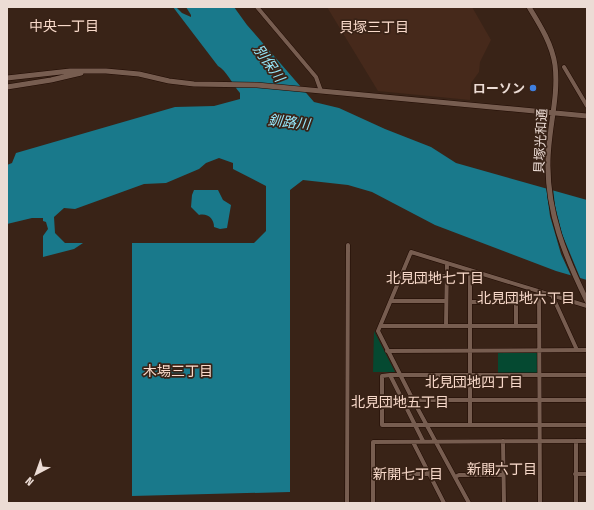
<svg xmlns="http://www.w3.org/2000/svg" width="594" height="510" font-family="'Fira Sans Condensed','Noto Sans JP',sans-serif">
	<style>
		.built { fill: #46291b }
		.green { fill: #054931 }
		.water { fill: #19798b }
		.pier { fill: #392317 }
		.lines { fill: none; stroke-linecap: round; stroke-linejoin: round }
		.minor-casing { stroke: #200b03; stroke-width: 5 }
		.tertiary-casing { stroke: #200b03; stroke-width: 6 }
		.minor { stroke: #775d50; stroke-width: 4 }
		.tertiary { stroke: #775d50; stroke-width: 5 }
		.shop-dot { fill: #3f7fe0; stroke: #392317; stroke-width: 1.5 }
		.labels { text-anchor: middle; stroke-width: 3.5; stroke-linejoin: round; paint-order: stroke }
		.poi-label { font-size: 13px; font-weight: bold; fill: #ecdcd5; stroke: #392317; text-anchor: end }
		.street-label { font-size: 13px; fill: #ecdcd5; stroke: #392317 }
		.neighbourhood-label { font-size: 14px; fill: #f8d9ca; stroke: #392317 }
		.water-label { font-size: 14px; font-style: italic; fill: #96e7fa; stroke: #392317 }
	</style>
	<rect width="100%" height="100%" fill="#392317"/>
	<path class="built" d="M327 7H472L491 40 480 62 479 72 471 83 470 100 378 91Z"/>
	<path class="green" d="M374 331 395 372H373Z
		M498 353H537V373H498Z"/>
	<path class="water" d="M173 7H176L182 13 191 17V15L186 7H234L247 25 314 102 339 108 385 129 431 147 456 163 587 200V280L556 271 435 225 372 192 348 185 303 180 290 190V492L132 496V243H254L266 231V186L233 169V163L219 158 206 163 199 169 166 183 144 184 75 209 64 208 54 217 55 233 65 243H83L74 249 43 257V236L48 229 46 222 43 221V218H32L7 224V165L12 163 16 153 175 107 214 106 240 99V93C233 85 226 70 218 66Z
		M194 190H218L223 200 231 205 227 228 220 229 214 227C214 219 208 213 199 215L191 207 192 195Z"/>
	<path class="pier" d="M546 186 553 188 555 206 562 234 581 280 572 278 561 254 550 216Z"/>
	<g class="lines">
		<defs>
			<path id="minor" d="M257 7 316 77 321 91
				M564 67 587 106
				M470 270V425
				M401 276H446
				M539 291 540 503
				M552 295 577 350
				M391 301H446
				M470 302H516V325
				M380 326H539
				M446 326 447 263
				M387 351 587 350
				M390 375H587
				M382 400H587
				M423 441 390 375 382 376V425H587
				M503 441 504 503
				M576 441V503
				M413 442 444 503
				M373 474H429
				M575 474H587
				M455 477 459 475H504
				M347 503 348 245
				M373 503V442L587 441
				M469 503 413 400 378 331 411 252 587 306"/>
			<path id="tertiary" d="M529 7C540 25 552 44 555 65 559 97 548 130 548 162 547 212 565 256 587 301
				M7 78 70 71H106L139 74 169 81 194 84 257 85 587 116
				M7 87 51 80 81 73"/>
		</defs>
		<use href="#minor" class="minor-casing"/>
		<use href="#tertiary" class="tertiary-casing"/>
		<use href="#minor" class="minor"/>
		<use href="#tertiary" class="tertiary"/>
	</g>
	<circle class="shop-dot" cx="533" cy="88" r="4"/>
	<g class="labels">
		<g class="poi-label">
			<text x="525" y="93">ローソン</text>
		</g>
		<g class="street-label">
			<text transform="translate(540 141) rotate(-87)" y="5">貝塚光和通</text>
		</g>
		<g class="neighbourhood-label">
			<text x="64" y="31">中央一丁目</text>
			<text x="374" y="32">貝塚三丁目</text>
			<text x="435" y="283">北見団地七丁目</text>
			<text x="526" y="303">北見団地六丁目</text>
			<text x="178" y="376">木場三丁目</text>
			<text x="474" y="387">北見団地四丁目</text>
			<text x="400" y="407">北見団地五丁目</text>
			<text x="502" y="474">新開六丁目</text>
			<text x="408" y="479">新開七丁目</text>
		</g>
		<g class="water-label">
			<text transform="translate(269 63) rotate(55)" y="5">別保川</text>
			<text transform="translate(289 122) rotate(6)" y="5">釧路川</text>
		</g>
	</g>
	<rect width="594" height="510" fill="none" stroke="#ecdcd5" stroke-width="16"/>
	<g transform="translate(36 474) rotate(221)" stroke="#392317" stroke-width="3" paint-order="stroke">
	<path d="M0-3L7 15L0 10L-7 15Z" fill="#ecdcd5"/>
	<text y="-6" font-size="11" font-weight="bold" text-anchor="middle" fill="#ecdcd5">N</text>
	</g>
</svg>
